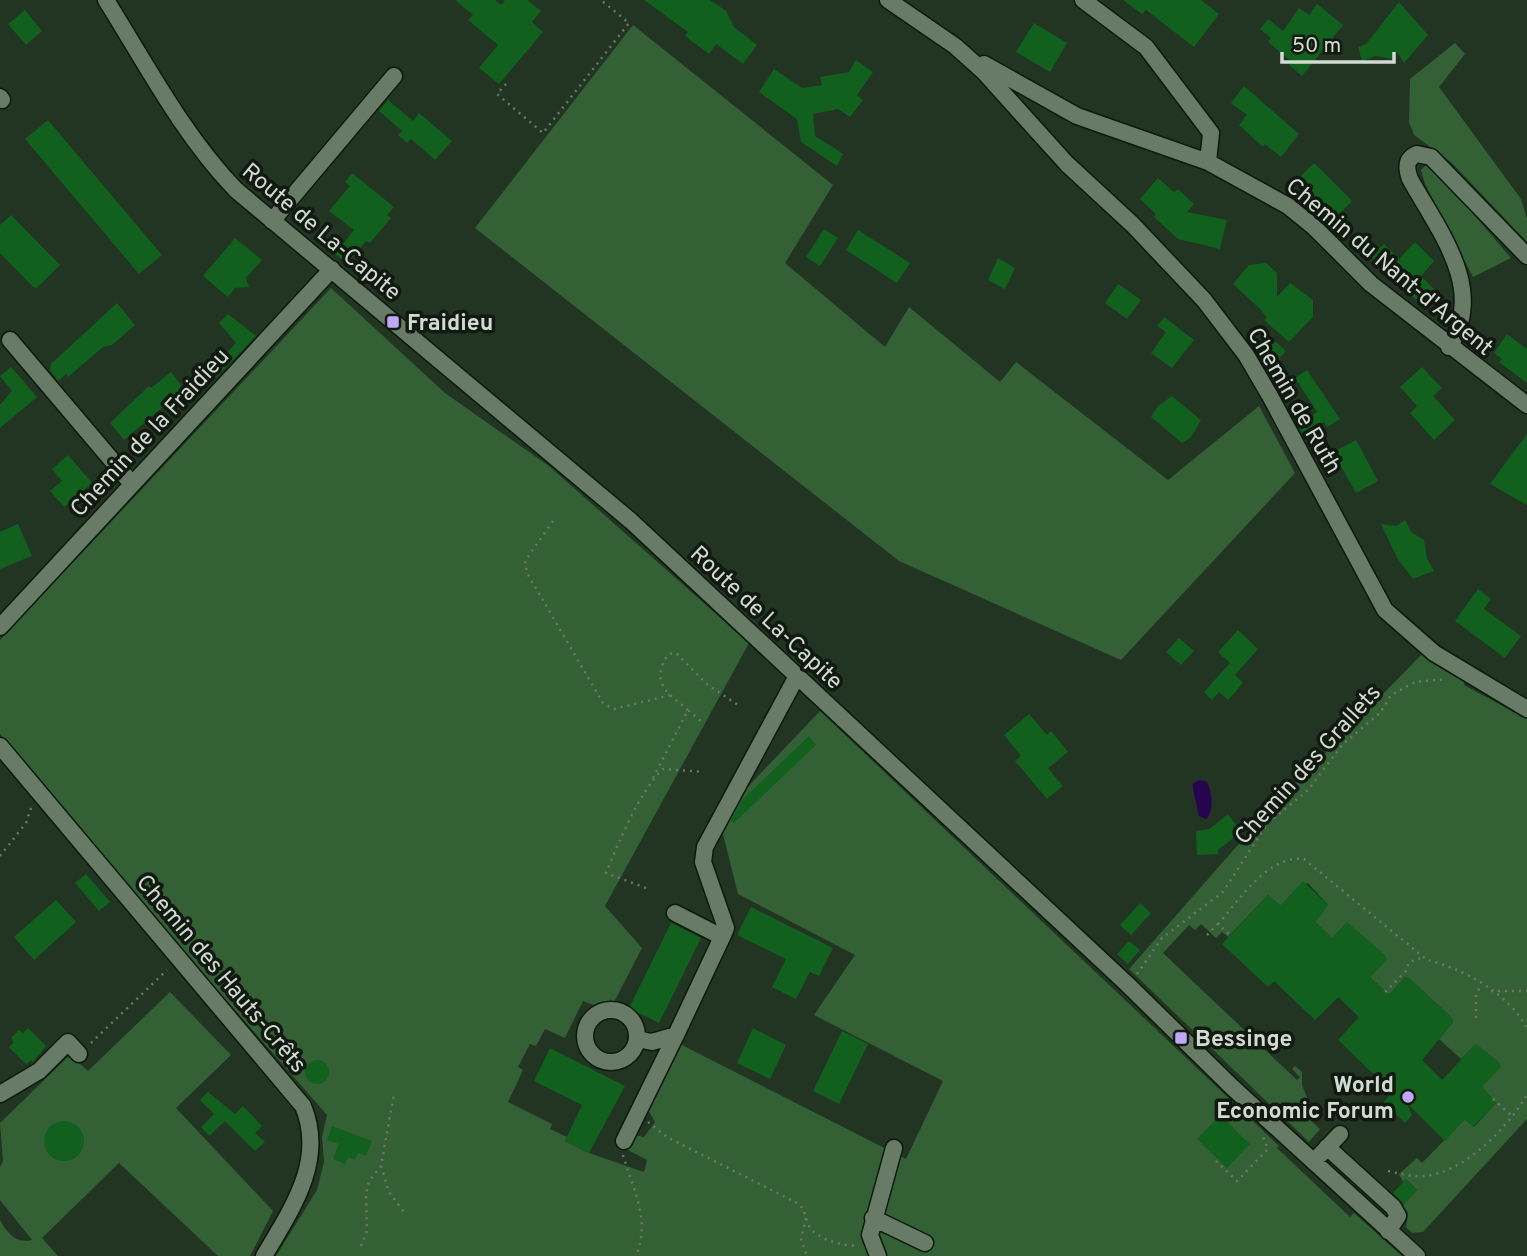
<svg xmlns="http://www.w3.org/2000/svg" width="1527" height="1256" font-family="Overpass,sans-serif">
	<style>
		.green { fill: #346036 }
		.water { fill: #270450 }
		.building { fill: #12601e }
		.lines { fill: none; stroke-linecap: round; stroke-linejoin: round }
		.minor-casing { stroke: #0a1b0b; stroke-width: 19 }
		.path { stroke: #697869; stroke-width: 2.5; stroke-dasharray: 2 5; stroke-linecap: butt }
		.minor { stroke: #677b67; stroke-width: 16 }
		.poi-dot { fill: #bda9f5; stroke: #111911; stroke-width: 2.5 }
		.labels { text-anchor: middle; stroke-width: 7; stroke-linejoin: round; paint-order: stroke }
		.street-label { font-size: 23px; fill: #d1dcd1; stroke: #111911 }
		.poi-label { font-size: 23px; font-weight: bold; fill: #d1dcd1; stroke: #111911; text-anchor: start }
	</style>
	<rect width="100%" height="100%" fill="#223422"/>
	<path class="green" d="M633 25 833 185 785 263 885 347 909 307 1000 382 1016 362 1168 480 1259 406 1295 473 1121 660 899 561 475 228Z
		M1455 43 1465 54 1439 87 1521 199 1527 219V242L1452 163 1414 135 1409 122 1410 79Z
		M1426 165 1441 176 1511 258 1473 277 1425 184 1421 170Z
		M331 288 445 393 549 466 749 643 605 906 642 948 613 1004 598 1007 583 1001 565 1038 545 1029 536 1046 530 1044 518 1067 523 1070 508 1102 552 1124 550 1129 567 1137 565 1141 589 1153 644 1172 647 1160 628 1150 633 1135 644 1137 655 1122 647 1108 680 1044 906 1159 943 1081 814 1015 855 955 738 894 722 830 739 796 820 711 1279 1146 1277 1148 1350 1217 1354 1213 1402 1256H276L317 1190 324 1162 322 1137 327 1115 185 953 0 734V640Z
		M1422 654 1464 681V685L1527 719V1119L1423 1232 1412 1233 1406 1227 1408 1213 1403 1205 1417 1190 1406 1179 1403 1182 1399 1174 1417 1158 1422 1163 1465 1119 1474 1127 1496 1103 1482 1087 1498 1062 1476 1044 1461 1059 1439 1039 1453 1022 1451 1017 1410 979 1405 977 1389 995 1370 977 1386 960 1384 955 1347 923 1332 938 1315 922 1328 905 1308 883 1280 906 1268 895 1228 937 1222 932 1216 938 1201 924 1195 930 1189 925 1163 953 1297 1080 1300 1077 1292 1069 1295 1066 1302 1072V1085L1310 1105 1303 1113 1320 1129 1309 1142 1129 969 1258 822Z
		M170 992 231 1055 176 1108 273 1211 250 1256H218L119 1163 42 1238 58 1256H0V1220C7 1233 16 1244 32 1240L0 1200V1167L3 1161 0 1123 70 1055 88 1071Z"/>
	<path class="water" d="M1199 780 1206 781C1213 791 1214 813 1206 819L1199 816C1198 808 1192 790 1193 784Z"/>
	<path class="building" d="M455 0H495L501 5 505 0H527L541 11 532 22 543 32 499 84 479 68 498 45 468 20 473 15Z
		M644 0H710L726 11 734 27 757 45 743 64 716 44 709 54 685 36 688 32Z
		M1123 0H1201L1219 14 1194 47 1146 10 1142 14Z
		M1399 2 1428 35 1404 63 1397 52 1391 59 1376 56 1362 61 1358 47 1366 44Z
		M1317 4 1343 25 1302 76 1289 65 1292 62 1268 42 1271 38 1260 29 1268 19 1283 31 1299 8 1309 15Z
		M25 10 42 31 26 45 8 24Z
		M1034 23 1067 43 1050 72 1016 52Z
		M856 60 873 72 857 95 863 100 850 117 838 109 813 114 815 136 843 154 837 166 801 142 797 119 759 92 774 69 802 88 822 85 820 77 849 72Z
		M1244 86 1299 134 1281 157 1265 144 1263 147 1239 125 1247 115 1231 103Z
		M388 100 413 121 419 113 452 141 435 160 411 139 407 143 398 135 402 131 379 111Z
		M48 120 162 255 139 274 25 139Z
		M1314 163 1352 201 1334 219 1296 181Z
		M352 173 394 207 387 215 391 218 370 243 366 241 347 264 335 254 354 230 329 211 350 186 345 182Z
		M1158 178 1174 192 1178 189 1194 204 1187 212 1227 220 1220 249 1178 239 1154 217 1156 214 1140 199Z
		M11 215 60 265 37 288 33 287 0 253V225Z
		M824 229 838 238 820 266 806 257Z
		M858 230 910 263 897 283 846 250Z
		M235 238 262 260 246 278 249 287 235 288 228 297 203 276Z
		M1415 242 1434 261 1421 276 1437 292 1422 306 1371 257 1384 244 1399 259Z
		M998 258 1015 268 1005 289 988 280Z
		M1266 263 1277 273V297L1290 283 1313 300V317L1289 342 1264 320 1267 317 1259 308 1233 284 1249 265Z
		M1118 284 1141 300 1127 319 1105 303Z
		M117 303 135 325 112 345 103 347 68 377 66 374 58 381 50 370 51 364Z
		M228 314 256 336 217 377 210 371 236 343 219 323Z
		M1164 317 1194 340 1172 368 1151 353 1166 332 1157 326Z
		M1507 334 1527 349V383L1499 362 1502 359 1494 353Z
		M1275 341 1286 351 1272 366 1261 357Z
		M11 367 37 397 0 428V405L12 391 0 376Z
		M1422 367 1442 388 1433 396 1455 420 1434 440 1410 413 1417 406 1400 387Z
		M1307 370 1340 419 1327 427 1324 422 1303 436 1298 425 1317 412 1295 378Z
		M171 372 184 389 124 440 110 423 149 386 151 388Z
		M1172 396 1201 420 1191 437 1182 443 1151 417 1158 406Z
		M1527 434V505L1490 484Z
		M1356 440 1378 481 1356 493 1333 452Z
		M68 455 92 483 64 507 50 491 62 481 52 469Z
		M1405 520 1411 532 1424 540 1427 559 1434 571 1413 579 1397 558 1381 524 1396 526Z
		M18 524 32 556 0 569V532Z
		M1478 589 1491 599 1484 609 1521 636 1505 658 1455 621Z
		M1238 630 1258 649 1235 675 1243 683 1228 700 1219 692 1212 700 1204 692 1230 663 1218 652Z
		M1179 638 1194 651 1181 665 1166 652Z
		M1029 714 1047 735 1051 731 1068 752 1048 768 1063 786 1047 799 1015 761 1021 756 1004 735Z
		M809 736 816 745 734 823 731 821 742 800Z
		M1228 814 1241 832 1218 850V854L1197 855 1196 831 1209 829Z
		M86 874 110 902 99 911 75 883Z
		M1303 881 1328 905 1315 922 1332 938 1347 922 1385 955 1387 960 1370 977 1389 995 1405 977 1410 979 1451 1017 1453 1022 1422 1060 1442 1080 1476 1044 1499 1062 1501 1067 1482 1087 1496 1103 1473 1127 1465 1119 1445 1141 1406 1102 1412 1115 1405 1123 1384 1102 1392 1092 1338 1040 1359 1017 1338 997 1315 1020 1274 981 1268 987 1222 944 1268 895 1280 906Z
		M56 900 76 922 34 960 14 937Z
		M1140 903 1151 913 1131 935 1120 925Z
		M751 907 833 948 819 976 810 972 796 999 772 987 786 959 737 935Z
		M671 923 701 938 659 1023 629 1008Z
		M1129 941 1140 950 1128 964 1117 954Z
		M28 1028 46 1046 33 1062 31 1060 26 1064 9 1047 14 1042 11 1038 19 1030 23 1033Z
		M753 1028 786 1045 770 1079 737 1063Z
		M842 1031 868 1044 839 1104 813 1091Z
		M550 1048 625 1086 589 1153 565 1141 582 1105 534 1081Z
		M305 1072a12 12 0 1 1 24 0a12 12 0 1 1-24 0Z
		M208 1092 235 1114 243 1106 262 1126 255 1133 265 1142 255 1151 225 1121 209 1136 201 1127 214 1114 200 1100Z
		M1220 1115 1250 1144 1227 1168 1197 1139Z
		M44 1141a20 20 0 1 1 40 0a20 20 0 1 1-40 0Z
		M332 1126 372 1141 366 1156 358 1153 355 1160 348 1157 345 1164 333 1159 339 1144 327 1140Z
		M1406 1179 1417 1190 1404 1204 1393 1193Z"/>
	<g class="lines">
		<defs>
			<path id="minor" d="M106 0C146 64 183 135 236 190L631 521 1127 984 1232 1087 1417 1256
				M888 0 955 46 983 71 1067 164 1133 225 1204 300 1246 355 1270 396 1385 610 1434 653 1527 709
				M1083 0 1146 47 1211 133 1208 162
				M984 64 1077 116 1208 162 1288 206 1314 227 1371 284 1527 405
				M0 97 2 100
				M272 221 394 76
				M10 340 132 484
				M1449 347C1487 289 1438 230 1410 179 1406 168 1405 159 1417 154L1431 157 1527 256
				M0 627 332 269
				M0 746 303 1106C326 1161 291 1210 264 1256
				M675 913 722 937
				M585 1036a26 26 0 1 1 52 0a26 26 0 1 1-52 0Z
				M637 1039 652 1042 676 1035 724 933 726 928 703 862 705 847 797 676
				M0 1094 39 1071 68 1042 79 1054
				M624 1141 676 1035
				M1327 1147 1393 1207 1398 1216 1388 1231
				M1320 1155 1340 1134
				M873 1218 925 1243
				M878 1256 870 1235 894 1148"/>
		</defs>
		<use href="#minor" class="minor-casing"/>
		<path class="path" d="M506 84 497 94 543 133 629 23 601 0
			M553 521 525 561 527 573 603 703 614 709 671 695
			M688 710C673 697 655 688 662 666 664 660 666 656 672 653L677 654 708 685 738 705
			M653 778 688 710 704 724
			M0 856 26 823 31 808
			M646 888 606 873C619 842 639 792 663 769L704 772
			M1218 924C1239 901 1267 855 1304 859L1427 960C1463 968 1511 995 1527 1029
			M1207 935 1218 924 1230 935
			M1137 974 1162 938 1223 892 1267 824 1308 790 1343 744 1380 713 1391 695 1415 682 1447 679
			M1491 991H1527
			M1385 992 1406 971 1409 962 1424 957
			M1476 1018V995L1481 985
			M91 1043 167 970
			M1493 1099 1511 1115
			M648 1122 667 1137 799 1204C805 1210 805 1217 808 1224 815 1240 844 1246 859 1246
			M623 1155C633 1190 651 1219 636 1256
			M1216 1161 1237 1181 1268 1149 1263 1137
			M381 1166 389 1192 404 1212
			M1388 1171C1401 1174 1413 1177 1426 1176 1466 1171 1507 1128 1527 1095
			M806 1218 801 1239 807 1256
			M361 1246 367 1231 366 1194 369 1181 381 1166 394 1094"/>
		<use href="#minor" class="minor"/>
	</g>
	<g class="poi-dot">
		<rect x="386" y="315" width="14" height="14" rx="3.5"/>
		<rect x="1174" y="1031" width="14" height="14" rx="3.5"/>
		<circle cx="1408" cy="1097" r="7"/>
	</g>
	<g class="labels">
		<g class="street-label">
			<text transform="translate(322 231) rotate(40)" y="8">Route de La-Capite</text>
			<text transform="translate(1390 266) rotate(40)" y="8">Chemin du Nant-d'Argent</text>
			<text transform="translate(1295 400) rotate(60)" y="8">Chemin de Ruth</text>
			<text transform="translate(149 432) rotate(-47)" y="8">Chemin de la Fraidieu</text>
			<text transform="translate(767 617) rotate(43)" y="8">Route de La-Capite</text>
			<text transform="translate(1307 764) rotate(-48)" y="8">Chemin des Grallets</text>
			<text transform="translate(222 973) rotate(50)" y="8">Chemin des Hauts-Crêts</text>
		</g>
		<g class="poi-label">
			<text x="407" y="330">Fraidieu</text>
			<text x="1195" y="1046">Bessinge</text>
			<text x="1394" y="1092" text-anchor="end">World<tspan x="1394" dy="26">Economic Forum</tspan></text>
		</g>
	</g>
	<path d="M1282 52v10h112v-10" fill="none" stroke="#d1dcd1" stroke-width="3.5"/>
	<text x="1292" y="52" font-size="21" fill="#d1dcd1" stroke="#111911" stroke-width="5" paint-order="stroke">50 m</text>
</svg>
